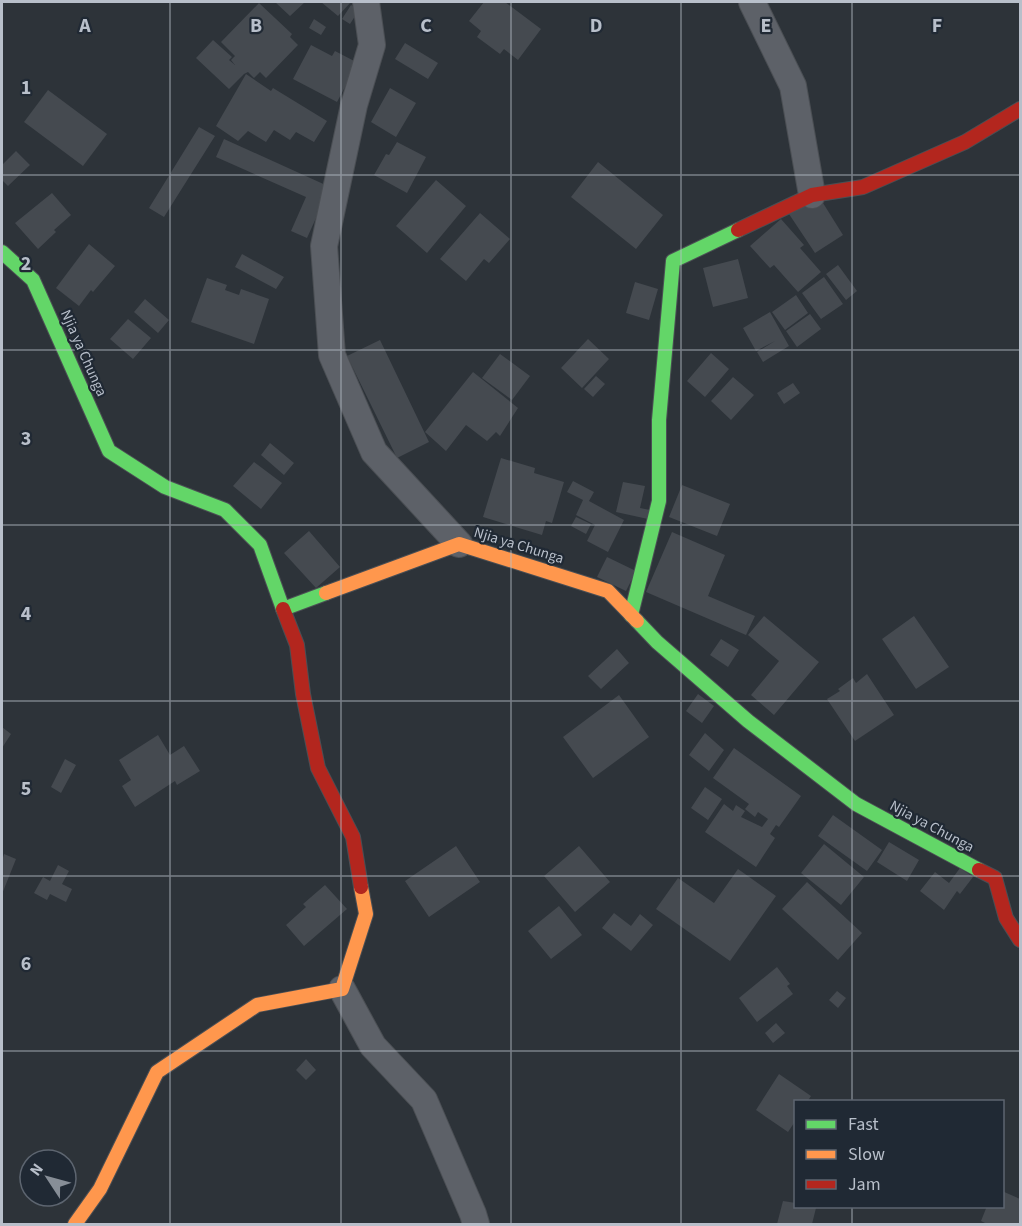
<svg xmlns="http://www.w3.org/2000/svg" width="1022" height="1226" font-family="'Source Sans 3',sans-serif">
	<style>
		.building { fill: #454a50 }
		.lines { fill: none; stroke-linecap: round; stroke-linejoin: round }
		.street-casing { stroke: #4b4f54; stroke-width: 28 }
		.fast-casing { stroke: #4b4f54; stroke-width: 16 }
		.slow-casing { stroke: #4b4f54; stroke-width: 16 }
		.jam-casing { stroke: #4b4f54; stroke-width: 16 }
		.street { stroke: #5d6168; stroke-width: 26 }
		.fast { stroke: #63d668; stroke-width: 14 }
		.slow { stroke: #ff974d; stroke-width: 14 }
		.jam { stroke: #b3261e; stroke-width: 14 }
		.grid { fill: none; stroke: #b8bfca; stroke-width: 1.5; stroke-opacity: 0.55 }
		.labels { text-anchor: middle; stroke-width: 4.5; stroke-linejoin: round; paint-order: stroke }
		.street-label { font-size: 15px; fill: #b8bfca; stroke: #202934 }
		.grid-label { font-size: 20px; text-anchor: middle; font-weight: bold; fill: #b8bfca; stroke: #202934; stroke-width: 4.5; stroke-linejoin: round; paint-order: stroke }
	</style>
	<rect width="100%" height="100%" fill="#2d3339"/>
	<path class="building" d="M275 2H305L290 16Z
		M321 2H351L338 16Z
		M484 2H505L541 29 518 60 504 49 500 54 477 37 481 31 469 21Z
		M259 3 292 34 290 37 298 45 266 78 260 72 254 78 248 72 244 74 229 89 196 58 213 40 232 57 229 60 235 65 231 60 235 56 221 42Z
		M351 5 359 10 350 24 342 19Z
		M314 19 326 27 321 35 309 28Z
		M405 43 438 63 428 79 395 59Z
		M311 45 332 56 335 51 358 63 337 102 293 79Z
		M246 74 271 91 273 88 327 121 314 142 296 132 290 140 274 130 266 142 248 131 238 141 216 126Z
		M390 88 416 103 396 137 371 122Z
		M48 90 107 134 83 166 24 122Z
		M199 127 215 136 164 217 149 208Z
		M224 139 330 187 307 238 291 231 306 197 216 157Z
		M397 142 426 157 407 193 374 175 386 154 389 155Z
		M16 151 30 165 8 186 2 180V165Z
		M598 162 663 215 636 249 571 197Z
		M436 180 466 206 427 253 396 226Z
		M52 193 71 215 54 230 56 232 38 249 15 223Z
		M818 195 843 235 815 253 789 214Z
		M480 213 510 239 489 263 484 259 466 281 440 259Z
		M781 219 804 245 800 248 821 272 798 292 774 265 770 268 750 246Z
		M89 244 115 266 93 292 91 290 79 306 56 288Z
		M242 254 284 277 276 289 235 267Z
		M738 259 748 298 713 307 703 268Z
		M838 265 857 291 846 300 826 274Z
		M824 277 843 304 821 319 802 293Z
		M207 278 227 285 225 290 239 295 241 289 269 299 254 344 191 322Z
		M635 282 658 289 649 320 626 313Z
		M796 295 808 313 785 330 772 312Z
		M145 299 169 320 158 333 134 312Z
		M770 312 789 346 763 362 757 352 775 341 756 351 743 328Z
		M810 314 821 329 797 347 786 331Z
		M128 319 151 338 133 359 110 339Z
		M588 339 609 359 582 388 561 368Z
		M380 340 429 442 397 458 347 356Z
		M711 353 729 369 705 397 687 381Z
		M500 354 530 376 512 400 482 378Z
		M473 372 518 408 500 436 496 432 487 441 466 425 446 451 425 432Z
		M596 376 605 384 593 397 584 389Z
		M733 377 754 395 731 420 711 401Z
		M793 383 800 393 784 404 777 393Z
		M270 443 294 463 284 475 261 455Z
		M501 458 535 468 534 473 564 482 552 523 546 521 542 535 483 517Z
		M254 462 282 483 261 509 233 486Z
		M573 481 594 492 589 501 624 520 608 552 587 541 595 525 576 515 583 500 567 492Z
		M623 482 645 486 640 508 650 510 648 519 616 512Z
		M682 485 730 504 717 536 669 517Z
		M576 517 591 524 586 534 571 526Z
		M309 531 340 567 316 588 284 553Z
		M672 532 725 555 708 596 755 616 746 635 646 592Z
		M607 557 636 571 626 591 597 577Z
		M764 616 819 662 774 715 751 695 779 661 748 635Z
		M914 616 949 667 916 689 882 639Z
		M721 639 739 650 728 667 710 655Z
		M617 649 629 663 601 689 588 676Z
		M867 674 894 715 855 741 827 699 840 691 838 689 853 678 856 683Z
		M698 694 714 706 702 723 686 711Z
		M619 695 649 737 593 778 563 737Z
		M2 727 11 734 2 748Z
		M705 733 724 750 709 771 689 755Z
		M158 735 170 755 184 746 200 771 177 785 175 781 135 807 122 786 131 780 119 760Z
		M734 748 801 796 779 827 776 825 770 834 775 838 756 867 705 832 724 804 733 811 736 805 745 811 741 817 762 827 768 819 758 812 755 817 745 809 749 804 713 778Z
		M65 759 76 765 61 793 51 787Z
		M705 787 722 799 708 820 691 808Z
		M833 815 882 850 867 871 818 836Z
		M889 842 919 860 907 881 877 862Z
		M824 844 864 877 841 905 801 873Z
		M456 846 480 882 429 917 405 881Z
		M579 846 610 882 575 912 544 876Z
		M4 854 16 859 2 894V861Z
		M58 865 69 871 62 884 72 889 66 902 50 894 47 900 34 893 43 877 50 881Z
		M960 868 973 877 960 894 957 891 944 910 920 891 935 872 949 883Z
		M738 869 776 896 730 961 656 909 678 878 714 903Z
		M807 882 862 933 838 960 782 909Z
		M325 885 347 909 304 946 286 925 306 907 303 904Z
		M559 906 582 935 551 959 528 931Z
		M614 913 631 926 640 914 653 925 631 951 602 928Z
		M777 967 790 984 787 986 793 994 757 1022 739 998Z
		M837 991 846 998 838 1008 829 1000Z
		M776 1023 785 1033 773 1043 765 1033Z
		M306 1059 316 1070 306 1080 296 1070Z
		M779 1074 811 1096 807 1102H796V1120L788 1132 756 1110Z
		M1002 1191 1020 1199V1224H987L981 1221 987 1206H1002Z
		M783 1201 796 1203V1206L816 1208 812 1224H777Z"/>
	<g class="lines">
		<defs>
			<path id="street" d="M366 2 372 45 354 105 324 246 332 355 374 452 459 544
				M752 2 793 86 812 195
				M342 989 373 1046 424 1100 473 1214 476 1224"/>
			<path id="fast" d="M2 252 33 280 109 451 165 487 225 510 260 545 283 609 326 593
				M631 615 659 501V420L673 261 738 230
				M637 621 657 642 748 721 856 804 979 870"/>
			<path id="slow" d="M326 593 459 544 608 591 637 621
				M75 1224 100 1189 157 1072 257 1005 342 989 366 914 361 887"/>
			<path id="jam" d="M738 230 812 195 863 187 965 142 1020 109
				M283 609 297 645 303 694 318 768 353 837 361 887
				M979 870 995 878 1006 918 1020 940"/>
		</defs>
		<use href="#street" class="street-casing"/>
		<use href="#fast" class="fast-casing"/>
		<use href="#slow" class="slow-casing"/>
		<use href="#jam" class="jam-casing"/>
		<use href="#street" class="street"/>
		<use href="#fast" class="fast"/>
		<use href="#slow" class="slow"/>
		<use href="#jam" class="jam"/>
	</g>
	<path class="grid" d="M170 2V1224M341 2V1224M511 2V1224M681 2V1224M852 2V1102M2 175H1020M2 350H1020M2 525H1020M2 701H1020M2 876H1020M2 1051H1020M852 1206V1224"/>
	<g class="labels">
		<g class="street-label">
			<text transform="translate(84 353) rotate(66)" y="5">Njia ya Chunga</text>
			<text transform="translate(519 545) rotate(17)" y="5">Njia ya Chunga</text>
			<text transform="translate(932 826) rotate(28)" y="5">Njia ya Chunga</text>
		</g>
	</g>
	<g class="grid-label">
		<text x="85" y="32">A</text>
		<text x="256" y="32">B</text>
		<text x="426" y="32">C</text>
		<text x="596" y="32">D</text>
		<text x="766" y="32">E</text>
		<text x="937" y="32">F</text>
		<text x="26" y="94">1</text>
		<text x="26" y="270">2</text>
		<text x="26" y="445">3</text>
		<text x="26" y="620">4</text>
		<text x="26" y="795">5</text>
		<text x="26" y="970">6</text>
	</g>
	<rect width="1022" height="1226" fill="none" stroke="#b8bfca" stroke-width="6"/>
	<rect x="794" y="1100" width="210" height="108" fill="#202934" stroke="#5d6570" stroke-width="1.5"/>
	<rect x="806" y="1120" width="30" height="9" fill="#63d668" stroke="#5d6570" stroke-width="1.5"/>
	<text x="848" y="1130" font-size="18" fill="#b8bfca">Fast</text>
	<rect x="806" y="1150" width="30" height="9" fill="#ff974d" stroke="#5d6570" stroke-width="1.5"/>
	<text x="848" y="1160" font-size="18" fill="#b8bfca">Slow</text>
	<rect x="806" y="1180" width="30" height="9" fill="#b3261e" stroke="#5d6570" stroke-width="1.5"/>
	<text x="848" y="1190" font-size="18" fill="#b8bfca">Jam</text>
	<g transform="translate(48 1178) rotate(306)"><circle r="28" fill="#202934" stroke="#5d6570" stroke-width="1.5"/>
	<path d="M0-4.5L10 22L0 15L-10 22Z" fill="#878e97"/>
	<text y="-9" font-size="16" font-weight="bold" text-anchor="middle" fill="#b8bfca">N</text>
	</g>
</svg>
